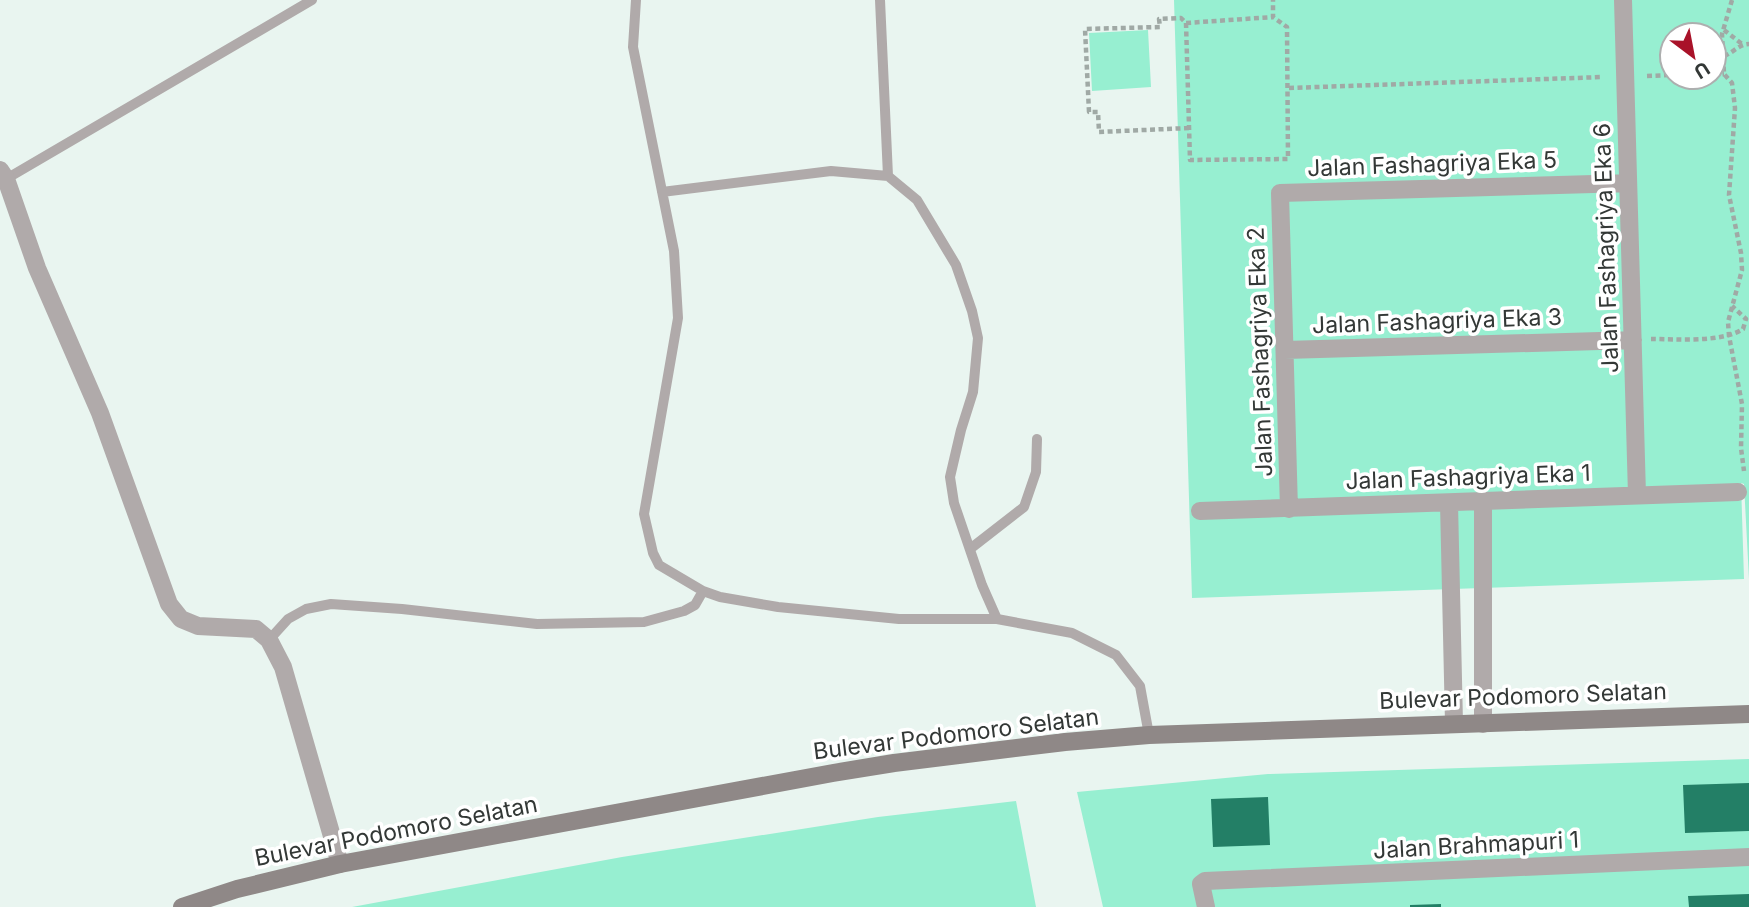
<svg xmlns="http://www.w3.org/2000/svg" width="1749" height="907" font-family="Inter,sans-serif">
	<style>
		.green { fill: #97efd1; fill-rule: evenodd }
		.building { fill: #237f66 }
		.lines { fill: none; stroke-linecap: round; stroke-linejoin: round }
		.path { stroke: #a0a9a5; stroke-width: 4.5; stroke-dasharray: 5 3.5; stroke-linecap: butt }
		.lane { stroke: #b0aaaa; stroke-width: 10 }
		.street { stroke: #b0aaaa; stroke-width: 18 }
		.secondary { stroke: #8f8887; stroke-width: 18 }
		.labels { text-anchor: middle; stroke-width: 7; stroke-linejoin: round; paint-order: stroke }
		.street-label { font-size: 23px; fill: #333836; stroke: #fff }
	</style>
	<rect width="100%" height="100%" fill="#e9f5f0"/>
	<path class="green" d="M1174 0H1749V579L1744 484 1741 483 1744 579 1192 598ZM1672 35H1714V77H1672Z
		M1148 30 1151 87 1092 91 1089 33Z
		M1749 759V907H1103L1077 792 1268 774Z
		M1016 801 1036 907H352L622 857 878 817Z"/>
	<path class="building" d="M1749 783V831L1685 833 1683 785Z
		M1268 797 1270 845 1213 847 1211 799Z
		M1749 894V907H1689L1688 896Z
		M1441 904V907H1410V905Z"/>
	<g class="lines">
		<path class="path" d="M1732 0 1722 34 1724 74 1732 83 1735 108 1729 195 1741 253 1742 270 1728 322 1729 336 1742 404 1741 448 1744 471
			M1186 23 1190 160 1288 159 1287 27 1273 17V0
			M1724 30 1742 44
			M1724 56C1733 53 1739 44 1749 44
			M1714 75 1724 74
			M1647 76 1672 75
			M1289 88 1603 77
			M1189 128 1099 132 1098 112H1089L1085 29 1160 27 1159 19 1181 18 1186 23 1273 17
			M1651 339C1677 339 1721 343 1743 329L1746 319 1732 306"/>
		<path class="lane" d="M636 0 633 47 674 251 678 318 644 514 653 553 659 565 703 591 720 597 778 607 899 619H997
			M880 0 888 176
			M6 179 312 0
			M662 192 831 171 888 176 917 200 956 265 972 311 978 338 973 392 961 430 950 477 954 503 982 585 997 619 1072 633 1116 655 1140 686 1149 735
			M970 549 1024 507 1036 472 1037 439
			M269 640 288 619 306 609 331 604 402 609 537 624 644 622 684 611 695 605 703 591"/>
		<path class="street" d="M1623 0 1637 495
			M0 170 6 179 37 268 100 413 169 604 181 619 198 626 256 629 269 640 283 667 340 864
			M1285 350 1633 340
			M1483 501V724
			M1449 503 1454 723
			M1289 509 1280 193 1628 183
			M1200 511 1738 492
			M1206 907 1201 884 1205 881 1749 857"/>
		<path class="secondary" d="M182 907 237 889 340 864 833 773 894 763 1065 742 1149 735 1749 714"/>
	</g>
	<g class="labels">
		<g class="street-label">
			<text transform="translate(1432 164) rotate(-2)" y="8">Jalan Fashagriya Eka 5</text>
			<text transform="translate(1606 248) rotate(-92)" y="8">Jalan Fashagriya Eka 6</text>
			<text transform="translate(1437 321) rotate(-2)" y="8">Jalan Fashagriya Eka 3</text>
			<text transform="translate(1260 352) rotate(-92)" y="8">Jalan Fashagriya Eka 2</text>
			<text transform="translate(1468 477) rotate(-2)" y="8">Jalan Fashagriya Eka 1</text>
			<text transform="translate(1523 696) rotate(-2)" y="8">Bulevar Podomoro Selatan</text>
			<text transform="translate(956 734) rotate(-7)" y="8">Bulevar Podomoro Selatan</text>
			<text transform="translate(396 831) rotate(-11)" y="8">Bulevar Podomoro Selatan</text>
			<text transform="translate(1476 845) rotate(-3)" y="8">Jalan Brahmapuri 1</text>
		</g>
	</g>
	<g transform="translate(1693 56) rotate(148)"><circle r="33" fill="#ffffff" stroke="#adafaf" stroke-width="2"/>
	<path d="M0-5L12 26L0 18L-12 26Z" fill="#a91229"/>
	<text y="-10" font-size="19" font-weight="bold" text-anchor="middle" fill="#333836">U</text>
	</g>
</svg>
